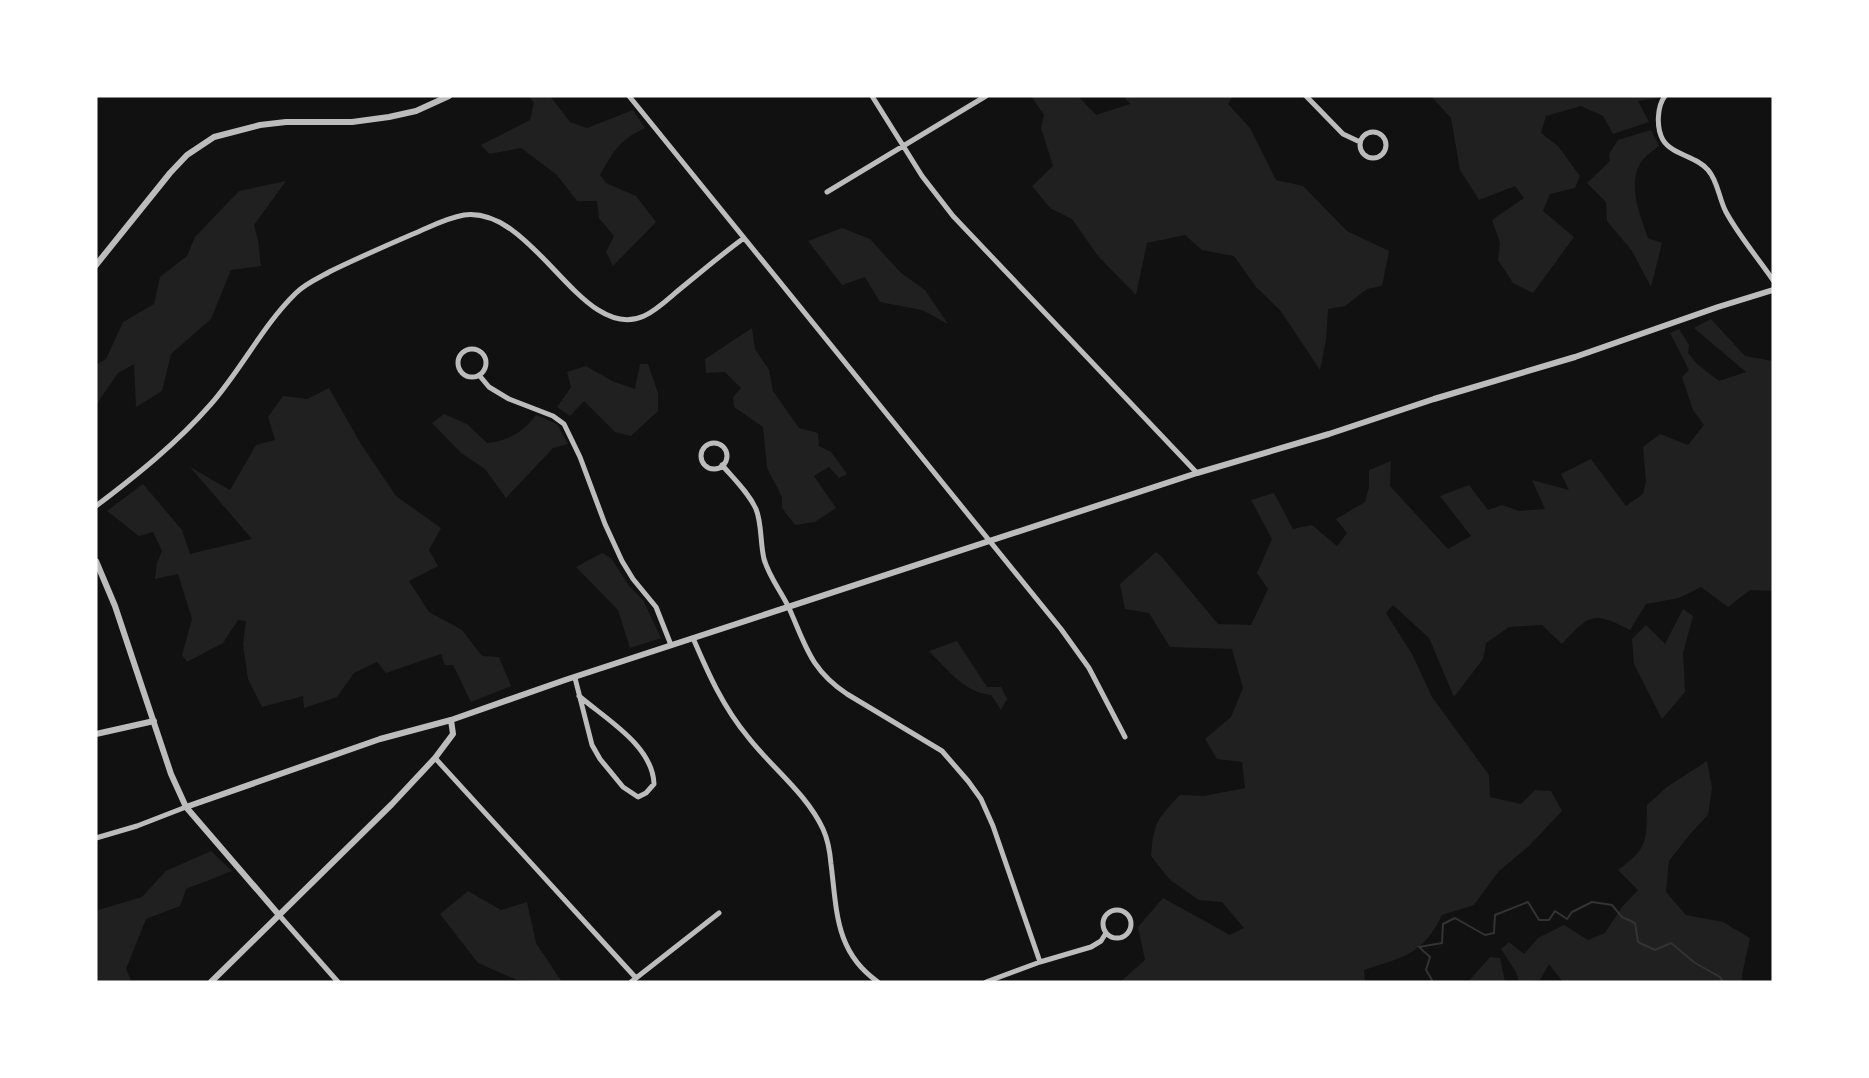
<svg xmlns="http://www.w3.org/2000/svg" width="1869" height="1078" font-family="Helvetica,sans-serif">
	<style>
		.green { fill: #202020 }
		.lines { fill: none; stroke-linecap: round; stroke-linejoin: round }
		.stream { stroke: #333; stroke-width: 2 }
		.minor { stroke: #bcbcbc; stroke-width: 5 }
		.tertiary { stroke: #bcbcbc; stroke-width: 6 }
	</style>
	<rect width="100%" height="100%" fill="#111"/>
	<path class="green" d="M529 96H550L570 122 587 128 633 110 645 128C619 140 614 151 600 175L606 183 636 196 656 222 613 266 606 252 614 236 599 218 597 201H577L557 175 521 148 489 154 481 145 530 120 534 103Z
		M1031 96H1078L1096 115 1130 104 1123 96H1233L1228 104 1250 128 1276 180 1303 186 1347 231 1389 251 1382 286 1367 289 1345 306 1328 309 1326 340 1320 370 1280 310 1256 287 1234 256 1202 250 1185 235 1147 243 1136 295 1098 256 1072 219 1050 208 1032 186 1053 166 1041 128 1044 115Z
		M1431 96H1659L1657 98 1638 101 1649 122 1613 134 1603 116 1581 106 1546 116 1541 133 1558 146 1580 176 1575 188 1550 194 1543 211 1574 237 1533 293 1513 283 1498 260 1500 243 1492 220 1524 198 1515 186 1479 200 1460 170 1451 118Z
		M1651 130 1659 146C1654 150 1645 156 1641 162 1627 185 1640 215 1648 238L1662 243 1651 287 1632 251 1607 221 1606 202 1587 183 1610 161 1609 154 1618 140Z
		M286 181 254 225 258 240 261 266 231 270 211 319 171 354 162 391 136 407 134 364 118 373 96 405V365L106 359 123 322 154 304 160 277 187 256 195 237 239 191Z
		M842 228 870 239 901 273 925 290 948 324 922 310 880 302 865 277 842 285 808 241Z
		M1711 319 1745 356 1773 361V591L1750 590 1728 607 1701 587 1679 598 1646 604 1630 630C1593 611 1590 614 1562 644L1542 625 1509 627 1486 643 1483 659 1454 697 1429 638 1393 605 1386 613 1412 654 1432 697 1489 775 1490 797 1521 804 1535 790 1551 791 1562 811 1529 846 1498 872 1474 905 1442 915C1423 955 1403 957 1364 970L1365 982H1120L1145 960 1138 927 1163 898 1230 935 1244 928 1222 902 1199 900 1170 880 1151 856C1154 822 1157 819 1180 795L1204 796 1245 788 1242 762 1217 759 1205 739 1231 717 1243 688 1232 649 1170 647 1149 613 1125 609 1120 584 1156 552 1162 557 1218 624 1251 625 1268 589 1257 573 1272 539 1251 500 1274 493 1293 529 1312 525 1337 546 1347 533 1336 519 1365 502 1369 487V470L1391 461 1390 486 1448 549 1471 536 1440 496 1469 485 1488 510 1502 505 1519 511 1545 509 1532 480 1569 490 1561 474 1591 459 1626 506 1643 494 1646 481 1643 447 1660 434 1688 445 1704 425 1693 410 1682 377 1689 370 1670 333 1679 329 1689 345 1688 353 1697 364 1719 381 1746 372 1694 328Z
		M752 328 755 349 769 370 773 391 799 428 818 433 819 446 831 452 847 474 839 478 829 467 814 476 836 508 815 522 795 525 782 508V497L767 468 763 427 734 407 733 397 741 388 725 372 706 373 705 359Z
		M640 364H648L658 393V411L631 436 615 432 584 401 570 416 557 407 571 387 567 372 586 366 612 381 635 389Z
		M329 388 361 444 396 496 441 528 429 550 438 566 409 581 429 612 462 630 482 656 499 657 511 686 471 702 453 665H445L441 654 386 673 377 662 354 673 337 697 304 708 303 696 262 707 248 679 243 644 246 621 238 620 223 643 187 662 182 655 192 619 178 574 155 579 157 563 162 551 153 532 139 536 107 511 143 484 182 530 190 554 252 539 190 467 230 490 256 445 275 440 268 417 283 396 307 399Z
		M444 414 467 424 487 443C508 441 523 432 536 415L557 424 568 444 553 448 506 498 485 469 461 453 432 423Z
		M602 553 611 558 629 586 643 600 661 638 630 648 618 610 576 567Z
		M1683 609 1693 616 1683 653 1685 692 1662 719 1634 664 1632 639 1646 625 1665 644Z
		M957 641 987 687H1001L1007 699 1001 710 991 695C965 693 947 669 929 651Z
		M1707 761 1712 788 1708 815 1691 833 1669 861 1666 892 1686 915 1723 922 1750 938 1742 975V982H1563L1549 964 1540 980 1519 982 1516 972 1501 949 1509 942 1524 954 1538 938 1564 925 1588 940 1605 933 1622 907 1638 890 1618 870C1649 847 1646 842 1647 805L1667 787Z
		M211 851 232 871 186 889 180 906 146 919 126 969 131 980 129 982H96V920L98 910 142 897 166 871Z
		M468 891 501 910 527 902 536 943 562 982 517 980 478 963 440 914Z
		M1490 957 1500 958 1505 982H1468Z"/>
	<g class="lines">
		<path class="stream" d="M1431 982 1432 980 1426 970 1430 957 1419 947 1442 943 1443 924 1455 918 1485 935 1494 933 1495 915 1528 902 1539 920H1549L1555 911 1567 919 1572 912 1592 902 1612 905 1622 917 1635 923 1638 942 1655 950 1671 943 1695 963 1720 977 1723 982"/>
		<path class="minor" d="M629 96 1061 629 1089 668 1125 737
			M872 96 922 176 953 216 1197 473
			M1306 96 1343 134 1360 142
			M1665 96C1657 106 1656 128 1663 140 1672 155 1697 156 1708 170 1718 181 1719 199 1726 212 1739 236 1758 258 1773 280
			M1360 145a13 13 0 1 1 26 0a13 13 0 1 1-26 0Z
			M827 192 986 96
			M458 363a14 14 0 1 1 28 0a14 14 0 1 1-28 0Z
			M479 375 489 387 509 399 553 416 564 424 580 457 605 524 622 561 633 579 656 607 671 645
			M701 456a13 13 0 1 1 26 0a13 13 0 1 1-26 0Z
			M722 465C734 479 748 492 756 509 762 524 760 542 764 559 769 577 781 591 789 608 806 646 810 669 847 694L942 751 968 781 981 799 993 826 1040 962
			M96 506C137 475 177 443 211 404 241 370 263 325 296 293 306 283 319 278 331 271 358 258 385 246 413 234 430 227 446 218 464 215 535 206 581 344 644 316 657 310 669 298 680 289 701 272 722 254 744 238
			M693 638C708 673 723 707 748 737 772 768 806 793 823 829 828 840 830 852 831 864 837 911 835 952 878 982
			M575 678 592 745 600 759 623 787 638 797 646 793 654 784C653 746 606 719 579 696
			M435 758 636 978
			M96 838 137 826 186 807
			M1103 924a14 14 0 1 1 28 0a14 14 0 1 1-28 0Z
			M279 915 338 982
			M631 982 719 913
			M986 982 1040 962 1091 947 1101 941 1106 933"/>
		<path class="tertiary" d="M96 265 170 173 187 155 214 137 260 125 286 122H352L389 117 416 111 449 96
			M96 561 115 606 171 774 186 807 279 915
			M96 734 154 721
			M186 807 380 739 451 720 565 680 1197 473 1329 434 1434 399 1575 357 1718 307 1773 290
			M211 982 392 804 435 758 453 734 451 720"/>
	</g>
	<rect width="1869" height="1078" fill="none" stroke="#ffffff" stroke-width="195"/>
</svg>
